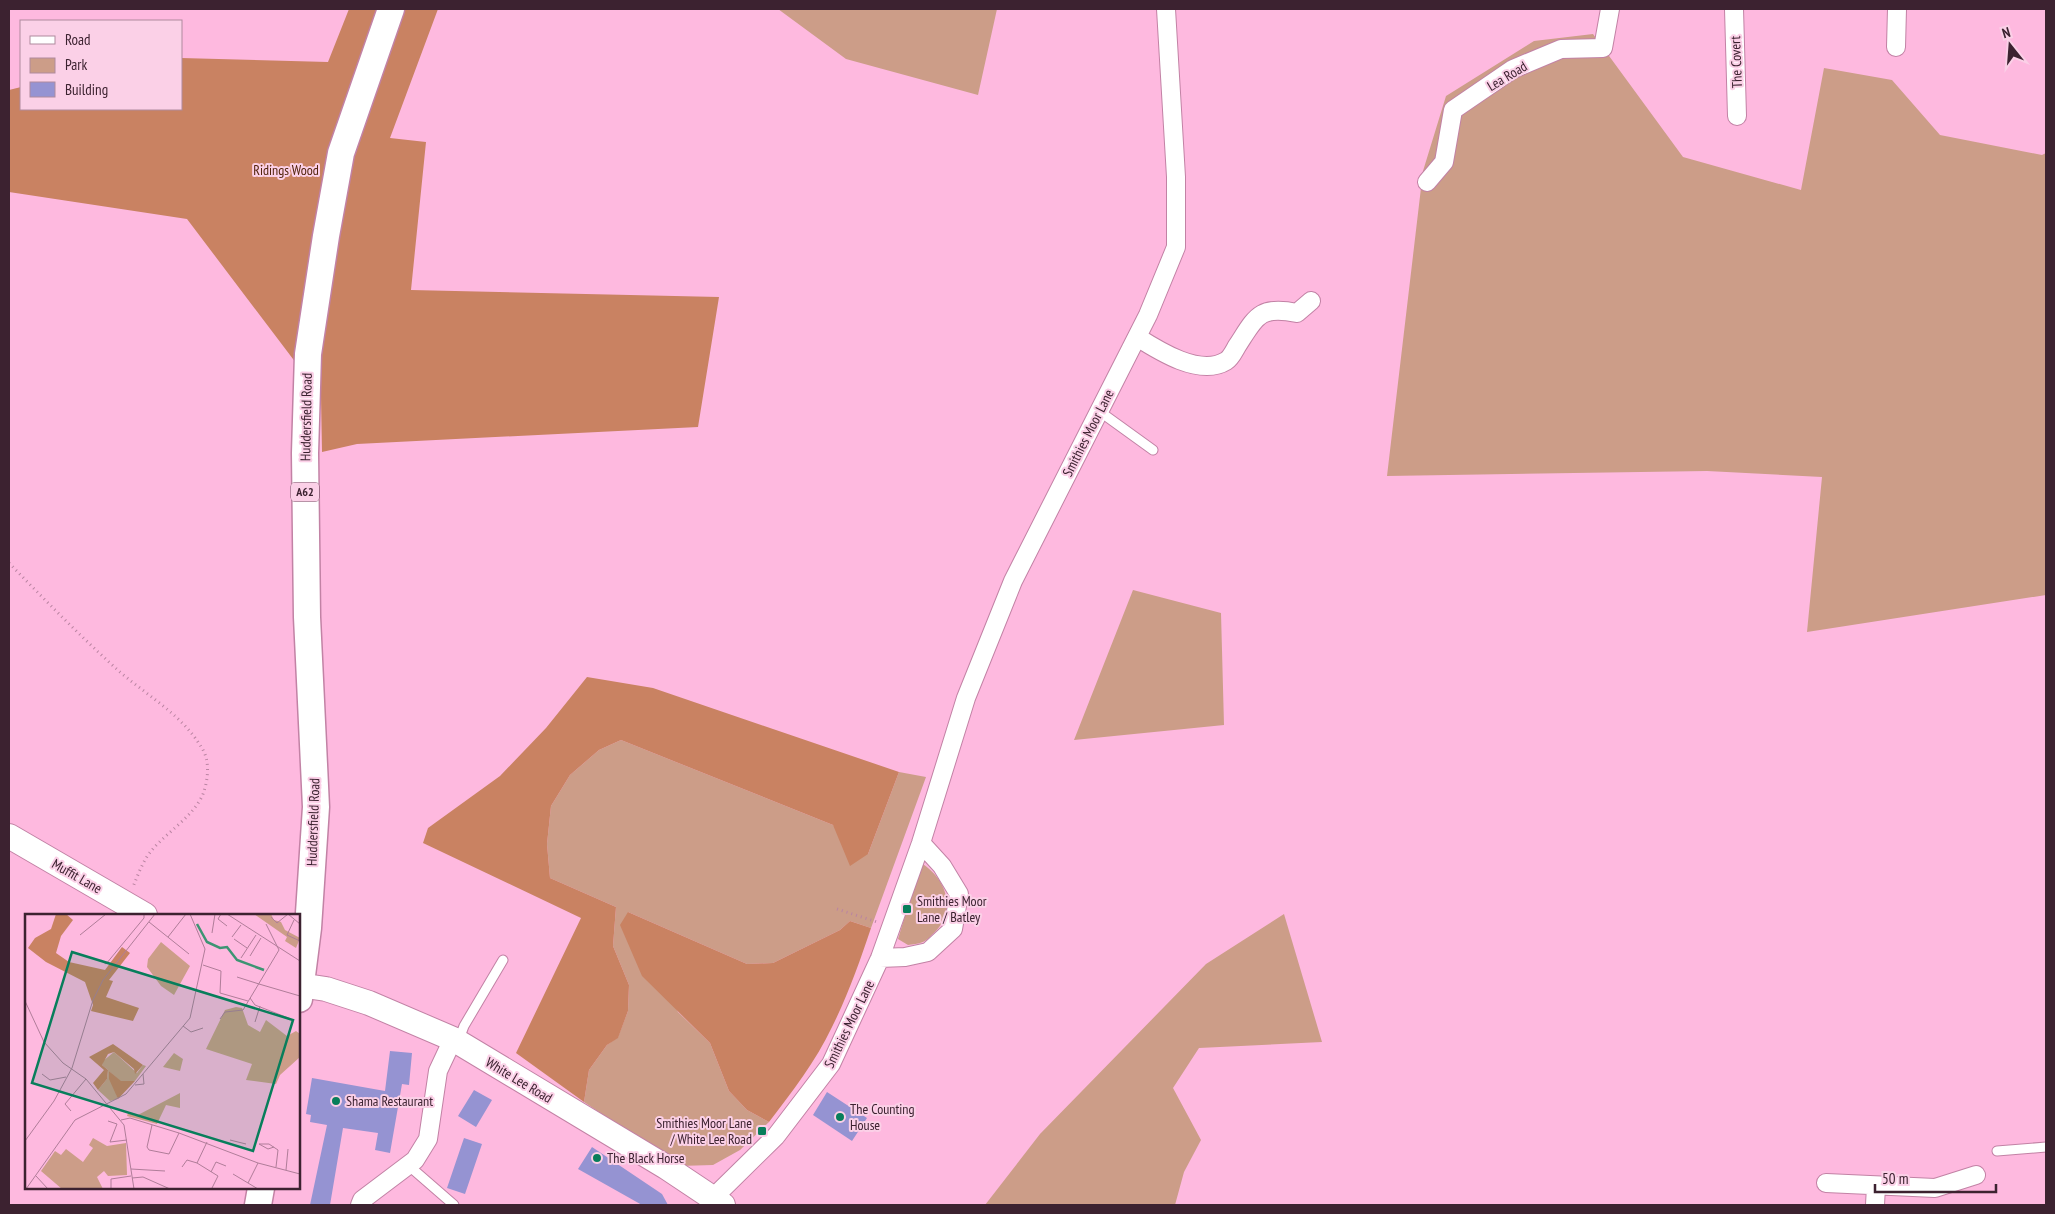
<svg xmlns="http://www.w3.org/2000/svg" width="2055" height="1214" font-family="'PT Sans Narrow',sans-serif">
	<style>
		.green { fill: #cc9d88 }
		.forest { fill: #c98262 }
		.building { fill: #9593d2 }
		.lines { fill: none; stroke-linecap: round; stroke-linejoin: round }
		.lane-casing { stroke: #c282a5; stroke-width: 11 }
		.street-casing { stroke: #c282a5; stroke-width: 20 }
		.secondary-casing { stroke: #c282a5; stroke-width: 26 }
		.primary-casing { stroke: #c282a5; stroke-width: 29 }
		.path { stroke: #ba84a2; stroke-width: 3; stroke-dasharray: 1 4; stroke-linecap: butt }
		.lane { stroke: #fff; stroke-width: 9 }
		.street { stroke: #fff; stroke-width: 18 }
		.secondary { stroke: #fff; stroke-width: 24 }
		.primary { stroke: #fff; stroke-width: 26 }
		.poi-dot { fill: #087e5b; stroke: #fbd0e7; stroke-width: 2 }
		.labels { text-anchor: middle; stroke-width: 4; stroke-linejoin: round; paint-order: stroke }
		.shield { fill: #fbd0e7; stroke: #755667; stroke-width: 1 }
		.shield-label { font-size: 12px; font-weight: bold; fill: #3c2230 }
		.street-label { font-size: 14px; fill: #3c2230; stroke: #fbd0e7 }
		.park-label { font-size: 14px; fill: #51230b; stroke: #fbd0e7 }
		.poi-label { font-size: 14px; fill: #3c2230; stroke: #fbd0e7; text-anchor: start }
		.inset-river { fill: none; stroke: #3d9473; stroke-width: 2.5 }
		.inset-road { fill: none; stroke: #b07d99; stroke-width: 1 }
		.view { fill: #087e5b; fill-opacity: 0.15; stroke: #087e5b; stroke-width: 2.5 }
		.inset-edge { fill: none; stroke: #3c2230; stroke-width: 2.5 }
	</style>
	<rect width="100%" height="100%" fill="#feb9df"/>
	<path class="green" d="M778 9H997L978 95 846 59Z
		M1593 34 1683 157 1801 190 1824 68 1892 80 1940 135 2042 155 2046 153V595L1807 632 1822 477 1707 471 1387 476 1423 171 1446 96 1534 41Z
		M1133 590 1221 613 1224 725 1074 740Z
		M621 740 833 825 868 854 899 772 926 777 871 928 850 921 840 930 773 963 747 964 628 912 678 1012 710 1043 729 1091 747 1110 769 1122 740 1150 713 1165 679 1166 584 1102 589 1070 607 1045 618 1037 628 1011 629 985 613 946 616 907 550 878 547 844 551 806 570 775 599 750Z
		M921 863C946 878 957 909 935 932 931 935 928 940 923 942 918 944 913 944 908 945L898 939Z
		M1284 914 1322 1042 1199 1048 1173 1088 1201 1140 1184 1172 1175 1205H985L1040 1134 1206 964Z"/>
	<path class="forest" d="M349 9H438L390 138 426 142 411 290 719 297 698 427 357 444 322 452 321 396 187 219 9 192V90L21 87V109H181V58L328 62Z
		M587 677 653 688 899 772 868 854 850 866 833 825 621 740 599 750 570 775 551 806 547 844 550 878 616 907 613 946 629 985 628 1011 618 1038 607 1045 589 1070 584 1102 516 1053 581 918 423 843 428 828 500 776 546 728Z
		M628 912 747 964 773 963 840 930 850 921 871 928C860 961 848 995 832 1027 816 1061 792 1092 769 1122L747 1110 729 1091 710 1043 642 976 620 925Z"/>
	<path class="building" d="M390 1051 412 1053 409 1085 402 1084 390 1153 375 1150 378 1133 343 1128 330 1205H310L327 1125 310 1122 311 1115 306 1114 312 1078 385 1091Z
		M474 1090 492 1100 476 1127 458 1116Z
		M827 1092 867 1118 852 1141 813 1115Z
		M464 1138 482 1144 465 1194 447 1188Z
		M592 1147 662 1194 668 1205H642L578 1169Z"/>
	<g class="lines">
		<defs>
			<path id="lane" d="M1099 411 1153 450
				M458 1042 464 1026 503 960
				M1997 1151 2046 1147
				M408 1165 454 1205"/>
			<path id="street" d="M1734 9 1737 116
				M1896 47 1897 9
				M1427 182 1444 162 1453 110 1513 69 1561 49 1603 48 1610 9
				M1137 337C1159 351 1200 377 1226 361 1231 358 1234 351 1237 346 1256 317 1259 305 1297 313L1311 301
				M880 958 905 957 928 952 953 929 959 894 942 866 921 843
				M1826 1183 1935 1188 1976 1175
				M713 1198 776 1136 831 1064 880 958 921 843 966 698 1013 581 1148 315 1176 247V177L1166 9
				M360 1205 362 1200 415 1160 428 1139 438 1071 453 1039
				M1875 1205 1876 1186"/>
			<path id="secondary" d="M9 836 145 915
				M299 985 326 989 369 1003 453 1039 666 1167 723 1205"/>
			<path id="primary" d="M299 999 308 928 316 807 307 617 305 453 308 354 326 236 341 153 391 9
				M258 1205 261 1188"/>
		</defs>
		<use href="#lane" class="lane-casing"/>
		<use href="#street" class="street-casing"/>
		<use href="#secondary" class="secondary-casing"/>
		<use href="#primary" class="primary-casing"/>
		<path class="path" d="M9 563C45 600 81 637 120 672 149 697 184 716 203 750 210 762 208 781 203 794 194 816 167 832 152 850 143 860 138 875 133 887
			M837 909 877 922"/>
		<use href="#lane" class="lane"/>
		<use href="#street" class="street"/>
		<use href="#secondary" class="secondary"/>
		<use href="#primary" class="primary"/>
	</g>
	<g class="poi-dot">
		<rect x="902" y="904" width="10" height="10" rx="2.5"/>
		<circle cx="336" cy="1101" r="5"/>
		<circle cx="840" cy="1117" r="5"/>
		<rect x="757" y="1126" width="10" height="10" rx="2.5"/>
		<circle cx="597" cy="1158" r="5"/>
	</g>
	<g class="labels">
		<rect class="shield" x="291" y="482.5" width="28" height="19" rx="4"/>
		<g class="shield-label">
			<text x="305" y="496">A62</text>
		</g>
		<g class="street-label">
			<text transform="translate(1736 62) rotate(-92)" y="5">The Covert</text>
			<text transform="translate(1507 76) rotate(-31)" y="5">Lea Road</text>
			<text transform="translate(306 417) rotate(-89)" y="5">Huddersfield Road</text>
			<text transform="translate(1088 433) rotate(-63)" y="5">Smithies Moor Lane</text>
			<text transform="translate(313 822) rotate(-88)" y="5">Huddersfield Road</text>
			<text transform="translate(77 876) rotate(30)" y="5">Muffit Lane</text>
			<text transform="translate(849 1024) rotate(-64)" y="5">Smithies Moor Lane</text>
			<text transform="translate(519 1080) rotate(31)" y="5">White Lee Road</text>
		</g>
		<g class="park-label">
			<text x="286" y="175">Ridings Wood</text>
		</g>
		<g class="poi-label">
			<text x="917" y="906">Smithies Moor<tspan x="917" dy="16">Lane / Batley</tspan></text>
			<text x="346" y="1106">Shama Restaurant</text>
			<text x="850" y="1114">The Counting<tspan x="850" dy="16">House</tspan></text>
			<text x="752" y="1128" text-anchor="end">Smithies Moor Lane<tspan x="752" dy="16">/ White Lee Road</tspan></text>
			<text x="607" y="1163">The Black Horse</text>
		</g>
	</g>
	<g transform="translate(25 914)">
		<rect width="275" height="275" fill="#feb9df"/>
		<path d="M229 0H246L249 6 256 8 260 16 275 24 271 34 260 27 262 23ZM136 28 165 52 149 81 136 72 122 53 123 45ZM211 93 217 94 223 111 235 118 241 106 262 122 271 117 275 120V143L255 161 251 170 221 166 227 150 181 135 200 96ZM89 138 112 159 118 151 121 152 110 167H95L84 157 93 185 85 187 73 176 82 165 83 156 77 151 78 147ZM149 139 158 145 155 157 138 153ZM155 179V194L141 191 132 210 102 202 103 199 111 202ZM68 224 82 232 101 229 102 261 83 262 79 257 72 263 78 275H37L16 257 30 237 36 241 41 235 58 248 68 234 64 231Z" fill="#cc9d88"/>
		<path d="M31 0H41L48 6 36 22 31 39 44 48 80 56 97 33 105 39 84 66 88 67 81 83 114 94 108 107 66 97 68 91 60 68 21 48 3 34 10 24 26 15ZM88 130 118 151 110 160 109 155 89 138 83 140 77 151 83 156 82 165 73 176 68 169 79 156 64 143ZM84 157 96 167H110L93 185 84 165Z" fill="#c98262"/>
		<path class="inset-river" d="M172 10 182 28 195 34 202 33 212 46 239 56"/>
		<path class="inset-road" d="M196 0 193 5 202 12M202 0 275 47M263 0 275 10M246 3 252 9 263 0M269 6 262 21 275 27M124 8 164 40M187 19 190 0M55 21 81 0M143 23 161 0M207 23 216 11M209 25 222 34M225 42 236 24M216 44 231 21M76 46 81 50 119 4V0M178 51 196 57 195 79 223 87M212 63 234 70M234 70 275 82M225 84 230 91 266 105M0 87 19 128 38 149 61 165 99 211 109 275M195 105 200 98 218 96 254 36 241 10M230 108 235 92M158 112 166 118 178 114M17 160 25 166 41 163M110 171 119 170 118 160M46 197 40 190 61 165M96 206 105 204 154 219 233 249 275 260M83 207 92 210 85 228 102 226M127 211 122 233 124 236 144 240 154 219M205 226 221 230M0 227 29 187 47 154 68 86 78 66 130 0M182 228 172 249 193 262 187 274M249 233 243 235 234 230H244L253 236 251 253M157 253 162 246 172 249M106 255 140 257M261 256 263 235M186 258 191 248 201 252M208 260 233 275M11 262 23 275M107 264 118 263 145 275M223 269 233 249M86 274V265L106 262M1 275 50 206 101 180 165 104 180 35 165 0"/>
		<path class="view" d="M47 38 268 106 228 237 7 169Z"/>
		<rect width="275" height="275" class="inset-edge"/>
	</g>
	<rect width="2055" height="1214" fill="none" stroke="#3c2230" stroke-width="20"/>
	<rect x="20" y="20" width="162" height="90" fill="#fbd0e7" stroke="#af8a9e"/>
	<rect x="30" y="36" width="25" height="8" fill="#ffffff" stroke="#af8a9e"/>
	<text x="65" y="45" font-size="15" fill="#3c2230">Road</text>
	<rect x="30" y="58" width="25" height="15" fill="#cc9d88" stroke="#af8a9e"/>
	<text x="65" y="70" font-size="15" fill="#3c2230">Park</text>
	<rect x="30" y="82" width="25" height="15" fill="#9593d2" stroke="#af8a9e"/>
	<text x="65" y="95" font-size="15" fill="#3c2230">Building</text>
	<g transform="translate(2010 45) rotate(343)" stroke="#fbd0e7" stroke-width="4" paint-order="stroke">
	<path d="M0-4L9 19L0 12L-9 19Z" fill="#3c2230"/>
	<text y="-8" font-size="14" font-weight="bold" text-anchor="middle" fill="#3c2230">N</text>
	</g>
	<path d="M1875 1184v8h121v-8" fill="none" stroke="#3c2230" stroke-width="2.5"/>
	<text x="1882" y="1184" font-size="15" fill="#3c2230" stroke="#fbd0e7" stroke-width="4" paint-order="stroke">50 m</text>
</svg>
